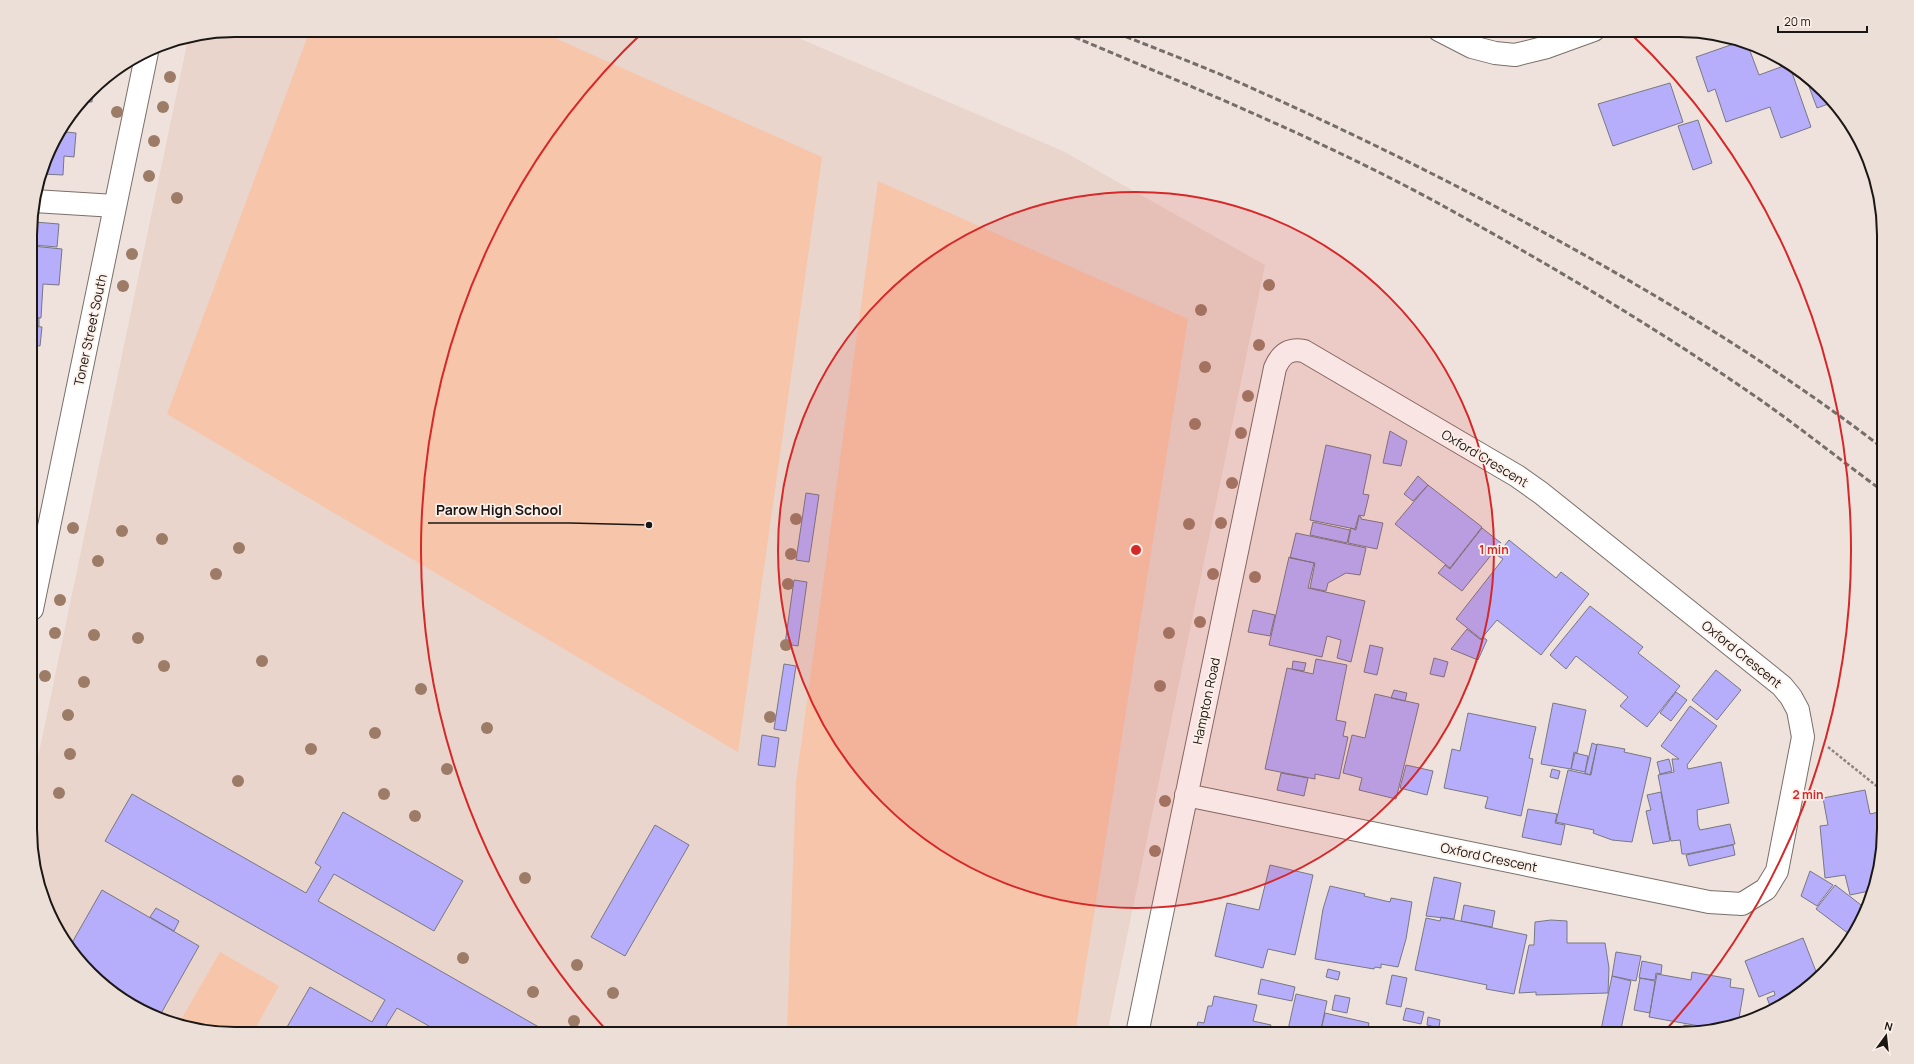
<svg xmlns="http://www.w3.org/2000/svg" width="1914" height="1064" font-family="Manrope,sans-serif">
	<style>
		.built { fill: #e9d5cb }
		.green { fill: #f7c5aa }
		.building { fill: #b7aefb; stroke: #787783 }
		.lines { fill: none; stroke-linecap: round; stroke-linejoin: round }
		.street-casing { stroke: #7a6f69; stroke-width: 24 }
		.path { stroke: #8d8480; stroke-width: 2.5; stroke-dasharray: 3 2; stroke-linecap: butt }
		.street { stroke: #fff; stroke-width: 22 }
		.rail { stroke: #766e69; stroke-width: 3; stroke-dasharray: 6 3; stroke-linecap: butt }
		.tree { fill: #9d7c67 }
		.ring { fill: none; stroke: #d62828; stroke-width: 2 }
		.labels { text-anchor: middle; stroke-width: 3.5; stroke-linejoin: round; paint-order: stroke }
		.street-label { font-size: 13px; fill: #1b1714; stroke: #fdf0e9 }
		.rim { fill: none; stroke: #1b1714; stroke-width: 2 }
		.centre { fill: #d62828; stroke: #fdf0e9; stroke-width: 2 }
		.ring-label { font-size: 12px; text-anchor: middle; font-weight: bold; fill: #d62828; stroke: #fdf0e9; stroke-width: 3.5; stroke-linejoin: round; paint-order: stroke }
		.leader { fill: none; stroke: #1b1714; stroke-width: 1.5 }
		.callout-dot { fill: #1b1714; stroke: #fdf0e9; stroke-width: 1.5 }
		.callout-label { font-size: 14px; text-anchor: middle; font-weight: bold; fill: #1b1714; stroke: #fdf0e9; stroke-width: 3.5; stroke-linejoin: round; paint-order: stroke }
	</style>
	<rect width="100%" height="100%" fill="#efe2dc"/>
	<path class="built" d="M235 30H780L1063 151 1265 265 1107 1034H235L182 1027 133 1007 100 983 65 943 41 895 32 856V786L188 39Z"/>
	<path class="green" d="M310 30H537L822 157 738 752 167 414Z
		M878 181 1188 319 1075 1034H787L796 782Z
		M220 952 279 986 252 1034H235L178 1025Z"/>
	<path class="building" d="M1742 41 1747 43 1759 75 1789 64 1811 127 1781 138 1770 107 1726 122 1715 89 1708 92 1696 57Z
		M1805 76 1824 90 1834 102 1817 108Z
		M1670 83 1683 122 1613 146 1598 104Z
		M93 90 92 102H84Z
		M1698 120 1712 163 1693 170 1678 126Z
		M66 124V132L76 133 74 157 64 156 63 175 42 174 51 144Z
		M35 222 59 224 57 247 33 245Z
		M32 246 62 249 59 285 43 284 41 318 32 317Z
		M32 318H39V326L32 325Z
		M32 326 42 327 40 346 32 345Z
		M32 368H33L32 392Z
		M1390 431 1407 441 1401 466 1383 463Z
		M1326 445 1371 455 1363 494 1369 495 1364 516 1359 515 1355 529 1310 520Z
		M1418 476 1428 485 1413 501 1404 494Z
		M1428 485 1482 527 1450 568 1395 524Z
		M806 493 819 495 809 562 796 560Z
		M1359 516 1361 517V519L1383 523 1377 549 1348 543 1351 528 1356 530Z
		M1313 522 1350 530 1347 543 1310 535Z
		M1482 528 1501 543 1462 591 1438 573 1445 565 1450 569Z
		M1296 533 1366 548 1360 575 1346 573 1328 583 1326 591 1310 588 1315 563 1290 558Z
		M1509 540 1556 578 1561 572 1589 594 1541 655 1497 620 1481 639 1456 619 1503 559 1497 555Z
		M1289 557 1314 563 1308 588 1365 601 1351 662 1337 658 1341 640 1327 636 1322 657 1269 645Z
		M794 580 807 582 798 646 785 644Z
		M1590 606 1643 647 1638 653 1680 686 1647 727 1620 706 1628 697 1576 656 1566 669 1550 655Z
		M1253 610 1275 615 1270 636 1248 632Z
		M1467 629 1481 640 1483 637 1487 640 1478 660 1451 649Z
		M1370 645 1383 648 1377 675 1364 672Z
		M1434 658 1448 662 1444 677 1430 674Z
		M1316 659 1347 665 1336 720 1346 722 1343 736 1348 737 1339 779 1315 774V779L1265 769 1287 668 1313 674Z
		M1293 661 1306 663 1304 671 1292 669Z
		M784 664 796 666 786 731 774 729Z
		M1716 670 1741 690 1717 720 1692 700Z
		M1394 690 1407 693 1405 701 1391 698Z
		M1676 692 1687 700 1671 721 1660 713Z
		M1375 694 1419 704 1396 799 1359 790 1362 778 1343 773 1352 735 1365 738Z
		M1553 703 1586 710 1577 753 1574 752 1571 769 1541 764Z
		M1690 706 1717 726 1687 765 1688 769 1721 762 1729 803 1697 810 1698 825 1700 830 1730 824 1735 844 1687 854H1682L1680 840 1671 841 1658 775 1674 772 1672 759H1679L1661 746Z
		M1468 713 1536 727 1529 758 1533 759 1521 816 1485 808 1488 797 1444 788 1452 749 1460 751Z
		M762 735 779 738 775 767 758 765Z
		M1592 743 1597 745 1590 775 1585 773Z
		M1597 744 1625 749 1624 752 1651 758 1632 842 1612 840 1593 833 1594 830 1556 822 1568 770 1591 775Z
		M1575 753 1588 756 1585 772 1571 769Z
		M1669 759 1672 771 1660 774 1657 762Z
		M1406 765 1433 771 1427 795 1400 788Z
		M1552 769 1560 771 1558 779 1550 777Z
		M1281 773 1308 778 1304 796 1277 790Z
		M1865 790 1870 814 1879 812 1884 829V842L1877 882 1874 890 1850 895 1845 875 1825 878 1820 826 1828 825 1823 798Z
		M1661 792 1670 841 1653 844 1646 811 1651 810 1647 795Z
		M132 794 306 893 321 867 315 863 343 812 463 881 434 931 334 874 318 901 551 1034H443L397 1008 384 1029 390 1032 389 1034H283L310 987 372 1022 385 1000 105 841Z
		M1528 809 1557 814 1555 823 1565 825 1561 845 1522 837Z
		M655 825 689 845 625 956 591 937Z
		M1733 845 1735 855 1689 866 1686 855Z
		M1270 865 1313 875 1295 955 1268 949 1263 968 1215 956 1227 903 1259 910Z
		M1810 871 1833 885 1817 906 1801 896Z
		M1434 877 1461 883 1454 919 1426 916Z
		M1835 885 1865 908 1868 904 1857 931 1853 937 1816 909Z
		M1330 886 1365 894 1364 896 1390 902 1391 898 1412 902 1406 939 1398 967 1381 964V968L1375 967 1374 969 1315 959 1323 909Z
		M102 890 199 946 159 1017 133 1007 100 983 69 948Z
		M1464 905 1495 911 1492 927 1461 921Z
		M156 908 179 921 174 931 150 917Z
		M1441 917 1527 935 1514 994 1486 989 1487 985 1415 970 1426 918 1440 921Z
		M1551 920 1567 921V943H1605L1609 968 1608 993 1536 995V992L1519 993 1529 945H1534L1535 922Z
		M1803 938 1817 974 1810 977 1811 982 1816 980 1782 1006 1772 1011 1767 998 1775 995 1774 991 1759 997 1745 961Z
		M1616 952 1641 956 1636 981 1612 976Z
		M1642 961 1662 965 1661 974 1656 973 1655 980 1639 978Z
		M1328 969 1340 972 1338 980 1326 977Z
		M1692 972 1731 979 1730 987 1744 989 1738 1024 1716 1029 1649 1017 1657 974 1691 980Z
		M1392 975 1407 978 1401 1007 1386 1004Z
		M1612 976 1631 981 1620 1034 1601 1030Z
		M1640 978 1655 981 1650 1013 1634 1010Z
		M1261 979 1295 987 1292 1001 1258 994Z
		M1296 994 1327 1001 1320 1034H1287Z
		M1335 995 1350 998 1347 1013 1332 1010Z
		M1214 996 1257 1005 1253 1021 1271 1025 1269 1034H1195L1198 1022 1204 1023 1208 1006H1212Z
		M1406 1008 1424 1012 1421 1024 1403 1020Z
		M1325 1013 1369 1023 1367 1034H1320Z
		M1428 1017 1440 1020 1439 1028 1427 1025Z
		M1684 1025 1703 1028 1702 1032 1683 1034Z
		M1703 1027 1715 1029 1703 1032Z"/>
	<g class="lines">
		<defs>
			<path id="street" d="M1439 30 1472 47 1495 53 1515 55 1547 47 1594 30
				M34 201 115 206
				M32 609 147 52
				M1137 1034 1275 368C1281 354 1289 348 1304 351L1517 476 1541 493 1782 686 1791 697 1798 710 1803 737 1777 871 1766 889 1742 904 1709 902 1186 795"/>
		</defs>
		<use href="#street" class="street-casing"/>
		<path class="path" d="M1828 747 1884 792"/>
		<use href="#street" class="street"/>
		<path class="rail" d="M1058 30C1185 84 1314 136 1436 202 1547 263 1657 328 1762 401 1803 430 1843 462 1884 492
			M1109 30C1149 46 1189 61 1229 78 1370 140 1507 209 1640 287 1724 336 1806 389 1884 449"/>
	</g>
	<g class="tree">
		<circle cx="170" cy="77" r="6"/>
		<circle cx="163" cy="107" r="6"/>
		<circle cx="117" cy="112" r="6"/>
		<circle cx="154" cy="141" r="6"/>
		<circle cx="149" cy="176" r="6"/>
		<circle cx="177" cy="198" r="6"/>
		<circle cx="132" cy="254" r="6"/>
		<circle cx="1269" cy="285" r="6"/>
		<circle cx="123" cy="286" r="6"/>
		<circle cx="1201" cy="310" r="6"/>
		<circle cx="1259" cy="345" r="6"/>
		<circle cx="1205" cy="367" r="6"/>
		<circle cx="1248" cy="396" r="6"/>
		<circle cx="1195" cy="424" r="6"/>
		<circle cx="1241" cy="433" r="6"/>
		<circle cx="1232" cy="483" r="6"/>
		<circle cx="796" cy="519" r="6"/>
		<circle cx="1221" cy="523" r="6"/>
		<circle cx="1189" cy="524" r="6"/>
		<circle cx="73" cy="528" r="6"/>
		<circle cx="122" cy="531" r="6"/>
		<circle cx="162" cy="539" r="6"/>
		<circle cx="239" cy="548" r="6"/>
		<circle cx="791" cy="554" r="6"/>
		<circle cx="98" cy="561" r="6"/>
		<circle cx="216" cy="574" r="6"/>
		<circle cx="1213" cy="574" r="6"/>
		<circle cx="1255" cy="577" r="6"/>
		<circle cx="788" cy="584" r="6"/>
		<circle cx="60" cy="600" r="6"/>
		<circle cx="1200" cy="622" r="6"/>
		<circle cx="55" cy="633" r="6"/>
		<circle cx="1169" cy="633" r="6"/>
		<circle cx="94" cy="635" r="6"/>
		<circle cx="138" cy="638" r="6"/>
		<circle cx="786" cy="645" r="6"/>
		<circle cx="262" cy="661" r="6"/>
		<circle cx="164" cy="666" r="6"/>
		<circle cx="45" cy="676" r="6"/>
		<circle cx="84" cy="682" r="6"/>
		<circle cx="1160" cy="686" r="6"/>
		<circle cx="421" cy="689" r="6"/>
		<circle cx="68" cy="715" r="6"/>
		<circle cx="770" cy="717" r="6"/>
		<circle cx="487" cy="728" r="6"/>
		<circle cx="375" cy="733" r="6"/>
		<circle cx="311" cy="749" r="6"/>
		<circle cx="70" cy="754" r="6"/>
		<circle cx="447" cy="769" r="6"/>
		<circle cx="238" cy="781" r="6"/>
		<circle cx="59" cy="793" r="6"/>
		<circle cx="384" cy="794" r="6"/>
		<circle cx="1165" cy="801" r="6"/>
		<circle cx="415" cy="816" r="6"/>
		<circle cx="1155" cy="851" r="6"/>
		<circle cx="525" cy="878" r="6"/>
		<circle cx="463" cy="958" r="6"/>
		<circle cx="577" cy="965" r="6"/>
		<circle cx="533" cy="992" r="6"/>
		<circle cx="613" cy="993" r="6"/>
		<circle cx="574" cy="1021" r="6"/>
	</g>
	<circle cx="1136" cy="550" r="358" fill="#d62828" fill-opacity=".12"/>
	<g class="ring">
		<circle cx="1136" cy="550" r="358"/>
		<path d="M609 1033A715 715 0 0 1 644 31M1628 31A715 715 0 0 1 1663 1033"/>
	</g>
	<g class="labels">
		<g class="street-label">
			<text transform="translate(90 330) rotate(-78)" y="5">Toner Street South</text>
			<text transform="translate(1485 458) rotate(31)" y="5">Oxford Crescent</text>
			<text transform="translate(1742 654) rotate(39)" y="5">Oxford Crescent</text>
			<text transform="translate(1206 701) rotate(-78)" y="5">Hampton Road</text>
			<text transform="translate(1489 857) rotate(12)" y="5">Oxford Crescent</text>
		</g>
	</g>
	<path d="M0 0H1914V1064H0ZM235 37H1679A198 198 0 0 1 1877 235V829A198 198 0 0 1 1679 1027H235A198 198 0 0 1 37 829V235A198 198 0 0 1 235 37Z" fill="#ebdfd8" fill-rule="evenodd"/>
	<path class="rim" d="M235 37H1679A198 198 0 0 1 1877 235V829A198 198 0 0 1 1679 1027H235A198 198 0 0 1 37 829V235A198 198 0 0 1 235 37Z"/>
	<circle cx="1136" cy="550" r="6" class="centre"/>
	<g class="ring-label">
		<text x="1494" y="554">1 min</text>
		<text x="1808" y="799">2 min</text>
	</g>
	<path class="leader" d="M649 525L570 523H428"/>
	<circle class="callout-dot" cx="649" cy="525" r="4"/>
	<g class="callout-label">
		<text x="499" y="515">Parow High School</text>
	</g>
	<g transform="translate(1886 1036) rotate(15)" stroke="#fdf0e9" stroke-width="3" paint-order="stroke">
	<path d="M0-3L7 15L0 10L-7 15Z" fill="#1b1714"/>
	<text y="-6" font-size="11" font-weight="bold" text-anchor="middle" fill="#1b1714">N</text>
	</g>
	<path d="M1778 26v6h89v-6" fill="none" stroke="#1b1714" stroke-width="2"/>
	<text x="1784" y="26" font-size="12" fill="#1b1714" stroke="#fdf0e9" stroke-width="3" paint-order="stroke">20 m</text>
</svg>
